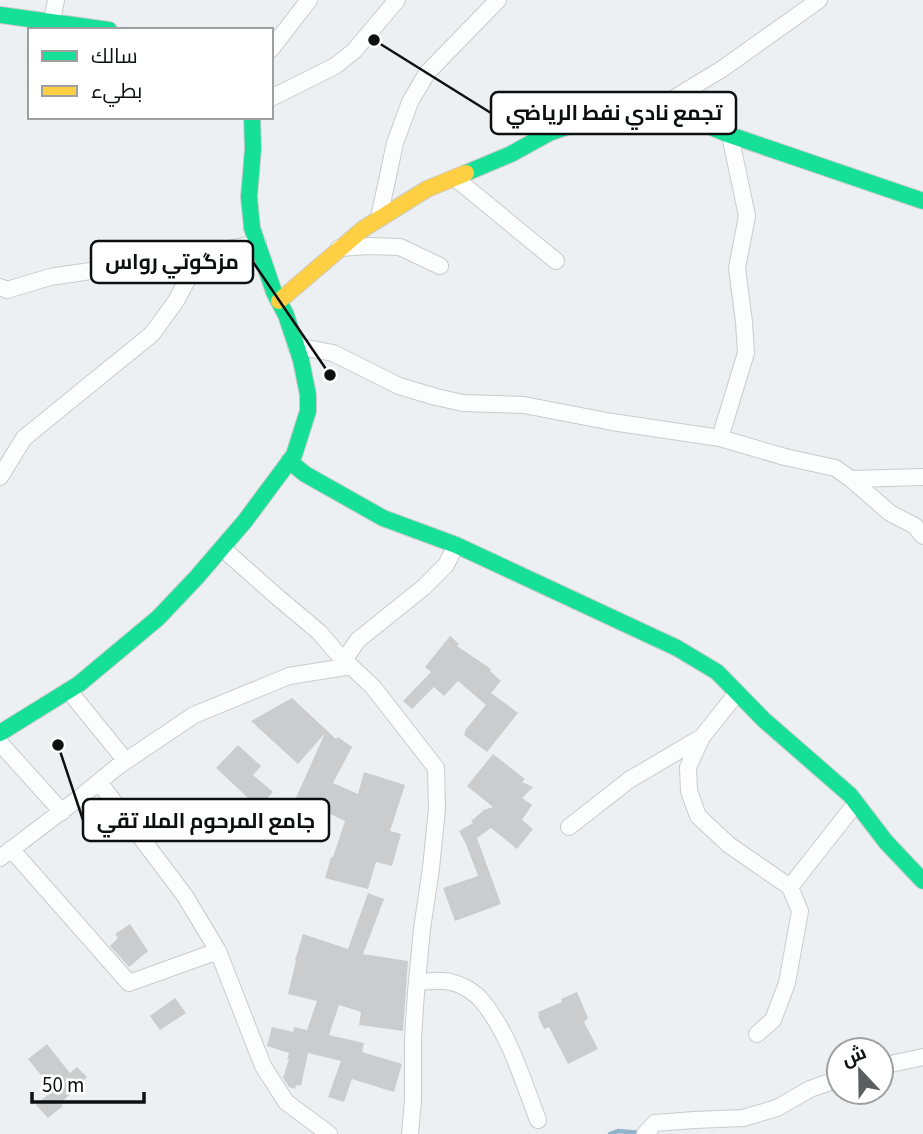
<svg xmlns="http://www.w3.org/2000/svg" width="923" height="1134" font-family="'Source Sans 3',Cairo,sans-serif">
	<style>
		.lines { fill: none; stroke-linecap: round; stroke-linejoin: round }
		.stream { stroke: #91b2c9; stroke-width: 4.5 }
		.building { fill: #caccce }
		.street-casing { stroke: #c9cbcc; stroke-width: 18 }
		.fast-casing { stroke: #c9cbcc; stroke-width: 18 }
		.slow-casing { stroke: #c9cbcc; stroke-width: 18 }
		.street { stroke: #fcfdfd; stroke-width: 16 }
		.fast { stroke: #16e098; stroke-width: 16 }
		.slow { stroke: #ffcf43; stroke-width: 16 }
		.leader { fill: none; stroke: #0d0f10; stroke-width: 2.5 }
		.callout-dot { fill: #0d0f10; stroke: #fff; stroke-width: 2.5 }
		.callout { fill: #fff; stroke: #0d0f10; stroke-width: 2.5 }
		.callout-label { font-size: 21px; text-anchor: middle; font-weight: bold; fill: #0d0f10 }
	</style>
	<rect width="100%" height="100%" fill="#edf0f2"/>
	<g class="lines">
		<path class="stream" d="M610 1134 618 1131 641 1133"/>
	</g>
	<path class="building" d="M450 636 459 644 457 646 491 669 490 671 501 681 491 693 518 713 487 752 464 735 466 729 486 705 458 681 444 696 434 687 412 709 403 701 431 672 425 667Z
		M292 698 336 739 338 737 352 747 333 783 358 794 364 772 405 785 390 831 401 834 392 866 376 862 368 889 325 878 331 857H333L345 821 296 798 325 733 298 764 251 721Z
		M238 745 261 766 253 775 273 792 259 808 216 768Z
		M493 754 525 779 522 782 533 787 522 798 532 805 522 820 533 829 517 849 491 828 477 838 501 904 455 921 443 888 478 876 466 844 459 831 473 823 471 821 484 810 493 807 467 786Z
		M368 893 384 899 363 954 408 961 403 1031 359 1025 361 1012 339 1005 329 1035 364 1043 362 1052 402 1064 394 1092 352 1079 344 1102 328 1097 341 1061 308 1053 301 1086 296 1085 295 1089 289 1087 283 1078 289 1059H287L289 1053 267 1046 272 1027 293 1032 294 1027 307 1030 317 1001 288 994 296 961 295 960 303 934 348 949Z
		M130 924 148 951 129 967 110 946 118 938 115 934Z
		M577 992 588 1018 584 1022 598 1049 568 1064 549 1027 544 1029 538 1016 539 1015 538 1012 562 1002 561 999Z
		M175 998 186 1013 160 1030 150 1016Z
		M47 1044 70 1073 77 1067 87 1077 61 1103 63 1106 48 1118 36 1105 53 1090 28 1059Z"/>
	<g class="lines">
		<defs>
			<path id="street" d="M52 21 56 0
				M271 49 309 0
				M271 98 335 66 354 51 397 0
				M653 111 722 69 819 0
				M455 178 556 261
				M379 218 395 143 410 102 427 73 498 0
				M339 248 369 246 400 247 440 266
				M0 287 7 290 50 277 158 261 194 267
				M296 346 333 353 399 386 436 397 463 403 524 405 612 422 720 438 785 457 835 468 851 479 890 513 915 526 923 536
				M720 438 746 353 744 322 737 268 747 216 730 135
				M0 477 24 438 152 334 176 301 194 267 218 251 258 243
				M851 479 923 477
				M222 548 275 595 319 632 337 653 373 687 436 768 437 809 431 868 422 929 416 992 413 1039V1100L410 1134
				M344 660 358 640 424 587 446 565 456 545
				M69 691 126 761
				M737 693 702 737 688 767 689 791 698 816 729 845 790 887 800 911 787 983 773 1020 757 1034
				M0 743 62 812
				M99 782 185 896 218 951 263 1066 286 1102 329 1134
				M569 827 629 780 702 737
				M11 849 129 983 218 951
				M0 858 79 798 117 767 194 715 289 676 351 666
				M790 887 856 803
				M417 982C427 982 440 979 450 982 461 984 475 992 482 1001 509 1033 523 1081 538 1120
				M881 1066 923 1057
				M645 1134 655 1123 694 1120 743 1118 777 1108 810 1089 839 1079"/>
			<path id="fast" d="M0 15 109 30
				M466 173 511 154 549 133 581 122 620 118 653 111 682 115 730 135 923 201
				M289 461 305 474 383 518 456 545 677 648 717 672 764 720 850 795 886 842 923 881
				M0 733 79 684 158 618 196 578 245 521 294 455 308 411V395L301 360 286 315 274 292 252 228 249 197 253 149 252 117"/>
			<path id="slow" d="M279 301 363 229 427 189 466 173"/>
		</defs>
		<use href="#street" class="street-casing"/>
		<use href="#fast" class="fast-casing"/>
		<use href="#slow" class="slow-casing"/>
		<use href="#street" class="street"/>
		<use href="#fast" class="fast"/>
		<use href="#slow" class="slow"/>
	</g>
	<path class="leader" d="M374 40L491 113M330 375L253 262M58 745L83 820"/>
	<g class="callout-dot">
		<circle cx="374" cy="40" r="7"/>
		<circle cx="330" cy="375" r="7"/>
		<circle cx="58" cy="745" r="7"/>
	</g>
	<g class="callout">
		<rect x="491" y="92" width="245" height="42" rx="7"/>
		<rect x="91" y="241" width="162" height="42" rx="7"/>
		<rect x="83" y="799" width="246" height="42" rx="7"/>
	</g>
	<g class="callout-label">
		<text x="614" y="120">تجمع نادي نفط الرياضي</text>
		<text x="172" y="269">مزگوتي رواس</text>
		<text x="206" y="828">جامع المرحوم الملا تقي</text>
	</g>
	<rect x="28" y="28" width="245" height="91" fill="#ffffff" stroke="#9e9f9f" stroke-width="2"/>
	<rect x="42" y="51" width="35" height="10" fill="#16e098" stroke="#9e9f9f" stroke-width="2"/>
	<text x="91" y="63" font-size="21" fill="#0d0f10">سالك</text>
	<rect x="42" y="86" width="35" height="10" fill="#ffcf43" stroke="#9e9f9f" stroke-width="2"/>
	<text x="91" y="98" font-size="21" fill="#0d0f10">بطيء</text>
	<g transform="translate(860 1071) rotate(338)"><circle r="33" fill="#ffffff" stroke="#9e9f9f" stroke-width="2"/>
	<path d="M0-5L12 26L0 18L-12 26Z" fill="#5b5e5f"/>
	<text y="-10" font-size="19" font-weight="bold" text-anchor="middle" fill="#0d0f10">ش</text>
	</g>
	<path d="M32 1092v10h112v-10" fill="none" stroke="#0d0f10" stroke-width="3.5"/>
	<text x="42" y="1092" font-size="21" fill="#0d0f10" stroke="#ffffff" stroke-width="5" paint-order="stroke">50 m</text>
</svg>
